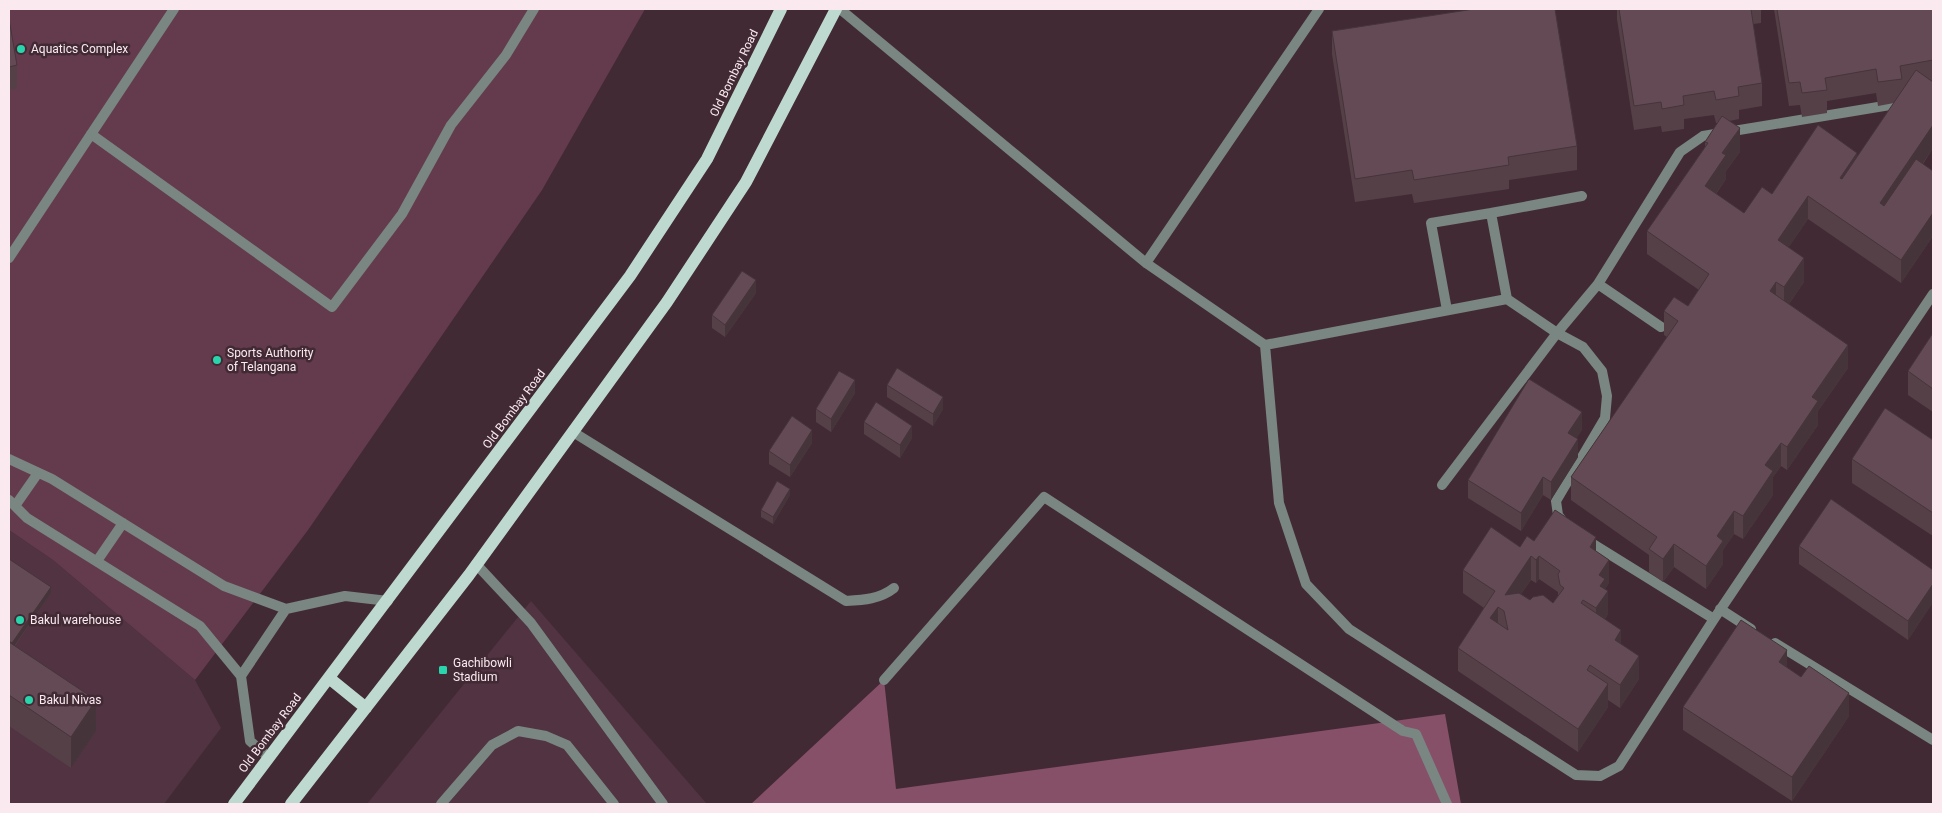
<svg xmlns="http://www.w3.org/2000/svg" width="1942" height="813" font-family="Roboto,sans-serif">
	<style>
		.built { fill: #513341 }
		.green { fill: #643b4d }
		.forest { fill: #865068 }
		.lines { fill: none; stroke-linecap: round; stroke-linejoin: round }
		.service { stroke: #798681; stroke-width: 10 }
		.primary { stroke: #bedad0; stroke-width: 12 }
		.wall { fill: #564048; fill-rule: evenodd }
		.shaded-wall { fill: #46343b }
		.building { fill: #644a54; stroke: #46343b; fill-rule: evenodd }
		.poi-dot { fill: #29d5ac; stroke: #422a34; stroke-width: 2 }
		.labels { text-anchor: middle; stroke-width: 5; stroke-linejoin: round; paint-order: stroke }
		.poi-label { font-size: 12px; fill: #faeaf0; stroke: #422a34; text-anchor: start }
		.street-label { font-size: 12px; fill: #faeaf0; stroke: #422a34 }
	</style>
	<rect width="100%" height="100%" fill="#422a34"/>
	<path class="built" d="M9 530 53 560 195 680 221 728 164 804H9Z
		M531 601 707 804H367Z"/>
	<path class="green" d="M9 9H645L542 190 308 530 195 680 53 560 9 530Z"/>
	<path class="forest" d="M884 680 896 789 1445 714 1461 804H751Z"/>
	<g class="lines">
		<path class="service" d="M840 9 1146 263 1265 345 1507 299
			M91 134 332 307 402 214 451 125 506 55 534 9
			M1491 213 1582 196
			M9 258 174 9
			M1146 263 1319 9
			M1598 284 1661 327
			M1447 310 1431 223 1491 213 1507 299 1557 333 1583 347 1602 371 1607 396 1605 418 1556 501 1558 515 1564 523
			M1265 345 1279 503 1306 584 1349 629 1576 775 1600 776 1619 766 1714 619 1933 294
			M573 432 846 601C864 600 880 599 894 588
			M9 459 52 479 224 586 286 609
			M1442 485 1557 333 1598 284 1680 152 1703 136 1890 105
			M9 500 27 518 200 626 241 676
			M15 506 38 473
			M1585 539 1714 619
			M97 561 123 523
			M476 564 531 623 663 804
			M1720 609 1751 629
			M1775 643 1933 740
			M884 680 1044 497 1403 731 1416 734 1447 804
			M268 757 250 741 241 676 286 609 345 596 388 601
			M441 804 492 745 518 731 546 736 567 745 614 804"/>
		<path class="primary" d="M329 678 366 708
			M234 804 630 276 707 159 781 9
			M291 804 469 575 667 302 746 182 836 9"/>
	</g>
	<path class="wall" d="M1617 9H1761V23L1753 24 1762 83V106L1739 110V119L1729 121 1740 152 1726 171V179L1716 194 1744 213 1772 194 1857 157 1894 103 1878 106 1876 93 1827 101V113L1802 117 1800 105 1789 106 1774 9H1933V148L1923 164 1933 171V236L1901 283 1808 219 1788 248 1804 282 1789 304 1848 368 1818 411V425L1787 470 1781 466 1773 477V495L1743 539 1734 534 1723 550V564L1706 589 1674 567 1663 582 1649 572V555L1571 500V477L1667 337 1664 335V311L1688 306 1699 290 1647 254V231L1705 147V142L1718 123H1716L1714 115 1684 119V129L1662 132 1661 126 1634 130 1617 19Z
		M9 19 17 65V89L9 90Z
		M1332 31 1577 146V170L1509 180V189L1414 203 1412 194 1355 202 1332 54Z
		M756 293 725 337 712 328V315Z
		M1933 333V412L1908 395V371Z
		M887 385 943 409 933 426 887 397Z
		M855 393 831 432 816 422V409Z
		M864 422 912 438 900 458 864 434Z
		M1582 430 1576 438 1578 457 1551 500 1543 495 1521 531 1468 498V480Z
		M1933 440V536L1852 483V459Z
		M812 443 790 477 769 464V451Z
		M790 495 773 524 761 517V510Z
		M1534 541 1596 551 1609 583 1605 589 1608 614 1605 619 1621 644 1639 679 1620 708 1608 700V707L1578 752 1458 671V648L1484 608 1463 593V570ZM1539 579 1558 592V596L1553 603 1530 600 1521 594 1531 580 1536 583Z
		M1799 546 1933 570V602L1908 640 1799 564Z
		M9 559 51 593 15 646 96 731 71 768 9 726Z
		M1787 667 1849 716 1792 801 1683 730V707Z"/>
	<path class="shaded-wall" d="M1933 125V148L1880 226V203Z
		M1740 128V152L1726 171V179L1705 209V186L1722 153Z
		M1857 153V176L1840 201V178Z
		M1808 196V219L1778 263V240Z
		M1933 213V236L1901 283V260Z
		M1804 258V282L1784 311V287Z
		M756 280V293L725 337V325Z
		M1776 282V305L1770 291Z
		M1848 345V368L1818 411V425L1787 470V447L1812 397Z
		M855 380V393L831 432V419Z
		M943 397V409L933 426V414Z
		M1582 412V430L1568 452V433Z
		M912 426V438L900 458V445Z
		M812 430V443L790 477V465Z
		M1578 439V457L1551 500V482Z
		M1781 443V466L1773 477V495L1743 539V516L1765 465Z
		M1543 477V495L1521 531V513Z
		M790 489V495L773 524V517Z
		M1734 511V534L1723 550V564L1706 589V566L1717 536Z
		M1596 537V561L1590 547Z
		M1674 544V567L1663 582V559Z
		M1531 556V580L1505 617V595Z
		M1539 556V579L1536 583V560Z
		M1609 560V583L1605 589 1608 591V614L1596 632V608L1599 575Z
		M1933 584V602L1908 640V621Z
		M51 587V593L12 649V643Z
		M1498 607V630L1490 618Z
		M1621 630V653L1615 640Z
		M1787 650V673L1779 662Z
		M1639 656V679L1620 708V685Z
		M1608 684V707L1578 752V729Z
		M1849 693V716L1792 801V777Z
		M96 700V731L71 768V737Z"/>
	<path class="building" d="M1474 9H1555L1577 146 1508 157 1509 165 1414 180 1412 170 1355 179 1332 31Z
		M1619 9H1751L1762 83 1738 87 1739 96 1716 100 1714 91 1683 96 1684 105 1662 109 1661 102 1634 106Z
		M1777 9H1933V60L1900 66 1902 79 1878 82 1876 69 1825 78 1827 90 1802 93 1800 82 1789 83Z
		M9 19 17 65 9 67Z
		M1916 70 1933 82V125L1880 203 1884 206 1916 159 1933 171V213L1901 260 1808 196 1778 240 1804 258 1784 287 1776 282 1770 291 1848 345 1812 397 1818 401 1787 447 1781 443 1765 465 1773 471 1743 516 1734 511 1717 536 1723 541 1706 566 1674 544 1663 559 1649 549 1657 537 1571 477 1678 321 1664 311 1674 297 1688 306 1709 274 1647 231 1708 143 1705 142 1722 116 1740 128 1722 153 1726 155 1705 186 1744 213 1762 187 1772 194 1818 125 1857 153 1840 178 1842 179Z
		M742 271 756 280 725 325 712 315Z
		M1933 333V389L1908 371Z
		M897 368 943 397 933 414 887 385Z
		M839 371 855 380 831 419 816 409Z
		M1529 379 1582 412 1568 433 1578 439 1551 482 1543 477 1521 513 1468 480Z
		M876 402 912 426 900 445 864 422Z
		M1885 408 1933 440V513L1852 459Z
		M792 416 812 430 790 465 769 451Z
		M777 481 790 489 773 517 761 510Z
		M1831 499 1933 570V584L1908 621 1799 546Z
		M1555 510 1596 537 1590 547 1609 560 1599 575 1605 579 1600 586 1608 591 1596 608 1583 600 1581 603 1621 630 1615 640 1639 656 1620 685 1590 665 1587 670 1608 684 1578 729 1458 648 1495 591 1463 570 1491 527 1520 547 1527 536 1534 541ZM1531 556 1536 560 1539 556 1560 571 1558 574 1560 585 1564 588 1553 603 1543 595 1533 597 1530 600 1519 593 1505 595ZM1498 607 1504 611 1508 630 1490 618Z
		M9 559 51 587 12 643 9 641Z
		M1741 620 1787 650 1779 662 1801 677 1809 666 1849 693 1792 777 1683 707Z
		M9 642 96 700 71 737 9 695Z"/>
	<g class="poi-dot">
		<circle cx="21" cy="49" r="5"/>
		<circle cx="217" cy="360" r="5"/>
		<circle cx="20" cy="620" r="5"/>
		<rect x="438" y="665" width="10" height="10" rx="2.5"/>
		<circle cx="29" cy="700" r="5"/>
	</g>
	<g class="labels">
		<g class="poi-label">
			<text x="31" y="53">Aquatics Complex</text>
			<text x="227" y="357">Sports Authority<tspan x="227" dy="14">of Telangana</tspan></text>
			<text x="30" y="624">Bakul warehouse</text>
			<text x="453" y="667">Gachibowli<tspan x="453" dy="14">Stadium</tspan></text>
			<text x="39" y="704">Bakul Nivas</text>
		</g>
		<g class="street-label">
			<text transform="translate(734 73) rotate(-64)" y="4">Old Bombay Road</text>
			<text transform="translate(514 409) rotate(-53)" y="4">Old Bombay Road</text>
			<text transform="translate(270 733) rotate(-53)" y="4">Old Bombay Road</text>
		</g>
	</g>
	<rect width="1942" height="813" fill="none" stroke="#faeaf0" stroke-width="20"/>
</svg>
